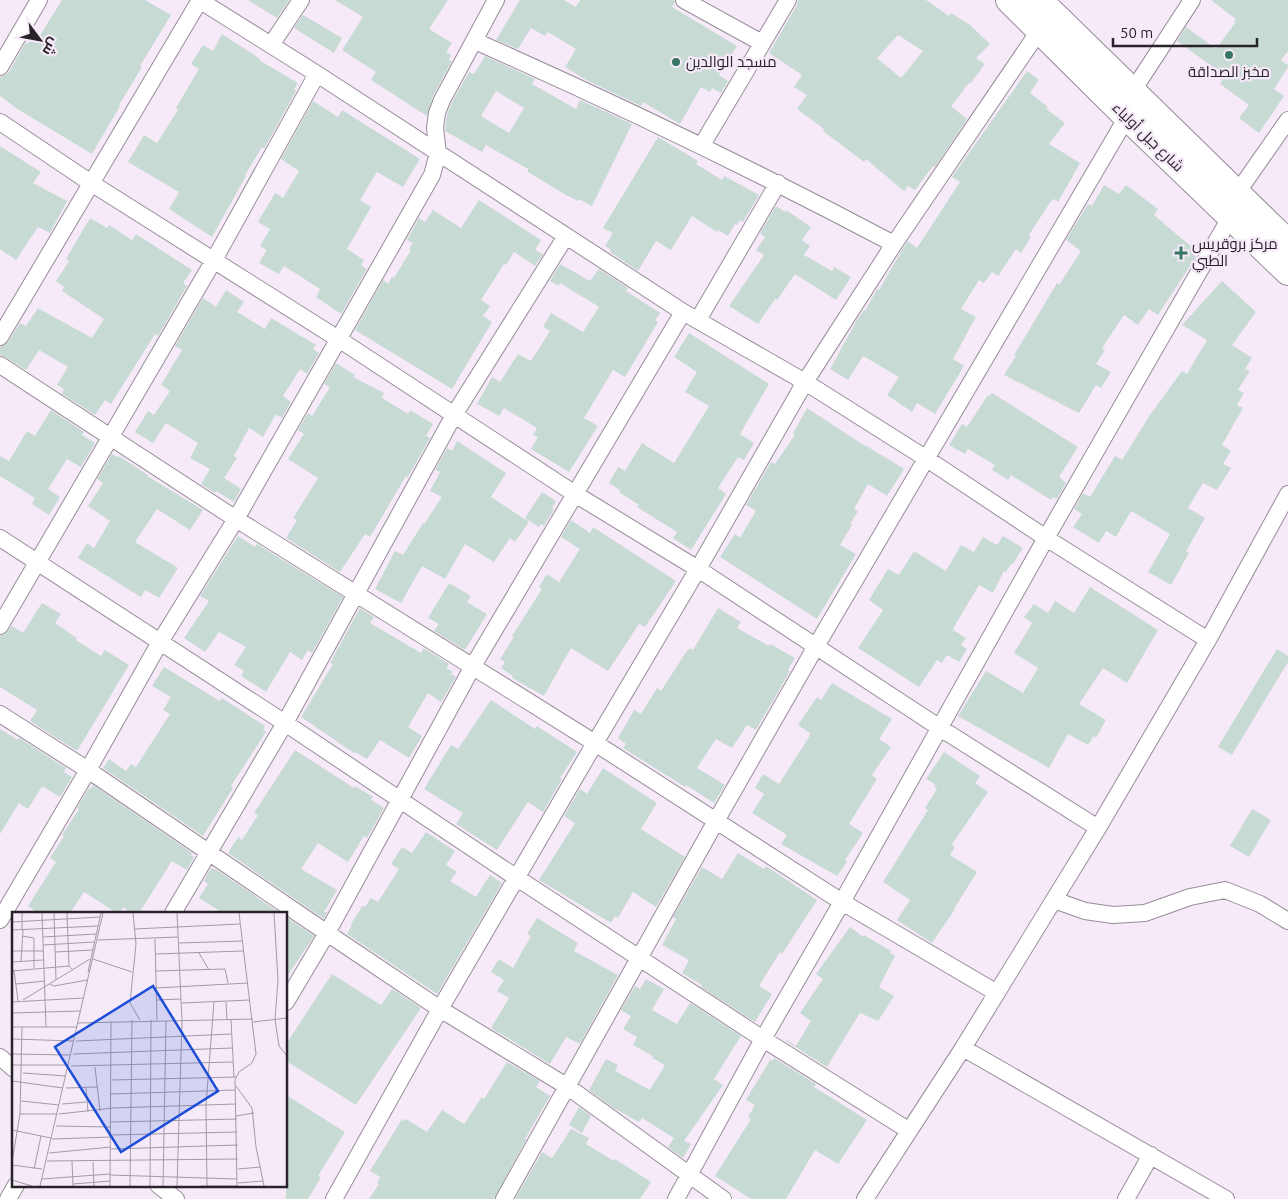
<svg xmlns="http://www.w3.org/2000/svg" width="1288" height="1199" font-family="Ubuntu,Cairo,sans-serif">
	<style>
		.building { fill: #c7dbd4; fill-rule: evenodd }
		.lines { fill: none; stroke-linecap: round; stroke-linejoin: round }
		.street-casing { stroke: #978c99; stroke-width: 18 }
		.primary-casing { stroke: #978c99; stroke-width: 28 }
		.street { stroke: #fff; stroke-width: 16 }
		.primary { stroke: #fff; stroke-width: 26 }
		.poi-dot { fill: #377663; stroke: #f6eaf9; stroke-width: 2 }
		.labels { text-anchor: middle; stroke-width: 4.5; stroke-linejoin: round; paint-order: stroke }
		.poi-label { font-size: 15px; fill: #282328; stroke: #f6eaf9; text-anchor: start }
		.street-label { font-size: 15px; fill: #282328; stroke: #f6eaf9 }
		.inset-road { fill: none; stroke: #a49aa5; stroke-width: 1 }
		.view { fill: #1d4ed8; fill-opacity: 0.15; stroke: #1d4ed8; stroke-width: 2.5 }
		.inset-edge { fill: none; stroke: #282328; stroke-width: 2.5 }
	</style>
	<rect width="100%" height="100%" fill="#f6eaf9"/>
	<path class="building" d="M62 0H145L171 15 140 66 142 67 119 105 120 106 92 154 19 110 0 96V77L5 75 9 72 26 42 28 44 33 34 39 37Z
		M248 0H289L277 18Z
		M335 0H448L429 29 452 43 446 52 451 55 449 60 452 61 433 96 427 116 371 80 376 72 342 50 363 17Z
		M520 0H564L576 7 580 0H674L675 2 672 7 737 46 719 75 728 81 721 93 712 88 710 92 701 87 680 124 643 102 641 106 588 81 565 67 576 49 548 32 545 36 531 28 518 49 496 40Z
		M798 0H926L949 16 951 13 970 25 990 44 976 58 985 64 970 84 969 83 951 106 967 119 935 167 933 166 915 190 908 186 904 191 866 159 864 162 823 131 824 129 797 109 807 95 794 87 802 75 769 53 797 5ZM898 35 923 51 901 78 877 58Z
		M1211 0H1288V51L1281 60 1288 65V67L1274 89 1284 96 1259 133 1239 118 1249 105 1220 84 1222 81 1210 71 1213 67 1177 41 1186 27 1216 49 1235 23 1234 22 1236 19Z
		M303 15 342 38 334 53 294 28Z
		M222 34 260 59 259 60 298 83 294 89 296 91 264 149 262 147 245 175 246 176 212 237 169 209 179 192 128 162 144 135 157 143 178 110 176 108 199 69 191 64 203 45 213 51Z
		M485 56 535 79 532 84 576 109 580 100 632 124 592 206 579 199 578 201 566 195 528 172V169L486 145 482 152 445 131 447 115 451 104 469 72 474 74ZM496 91 524 108 509 133 481 116Z
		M1027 71 1039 80 1030 93 1048 107 1046 109 1065 123 1049 144 1080 163 1058 202 1054 199 1051 201 1029 235 1031 237 1021 253 1016 249 998 276 992 272 984 283 979 280 961 309 976 317 953 359 964 366 935 414 917 403 912 412 887 395 899 377 863 356 848 380 830 369 857 320 864 310 865 311 877 289 879 290 902 250 908 241 917 248 960 182 952 177Z
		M313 101 338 117 342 110 420 159 403 187 377 172 360 200 371 207 347 249 364 260 361 265 367 269 341 314 316 297 320 289 284 266 279 274 259 263 267 250 260 246 270 229 258 222 275 193 283 198 299 171 281 159Z
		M658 137 698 161 696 164 722 180 724 176 759 195 743 222 740 220 737 225 735 224 728 236 718 230 717 232 692 216 671 250 656 241 638 271 610 252 611 250 605 246 613 233 603 228Z
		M0 146 41 172 33 183 67 201 50 233 38 227 16 260 0 249Z
		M1104 185 1119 194 1126 185 1158 209 1154 215 1194 249 1191 252 1196 257 1158 315 1149 309 1138 325 1124 315 1102 348 1105 350 1096 364 1111 372 1101 388 1096 385 1079 413 1004 375 1016 356 1014 355 1057 283 1059 285 1081 251 1066 240 1088 204 1092 206Z
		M479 200 541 240 535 250 543 254 535 266 514 252 506 265 504 264 481 300 490 306 483 316 492 322 452 389 355 330 383 280 388 284 392 277 394 278 411 250 409 249 413 243 407 240 419 218 425 222 433 210 461 228Z
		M776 206 785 212 786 210 811 227 802 240 810 246 804 255 832 271 834 267 851 277 836 300 795 274 777 300 775 299 758 324 729 306 764 255 756 250 765 237 760 233Z
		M90 218 107 228 109 225 132 240 136 234 192 270 183 283 187 286 158 336 155 334 111 404 105 400 95 415 62 394 64 389 57 385 68 367 39 350 26 370 5 357 0 355V347L8 342 20 323 26 326 38 308 92 338 104 319 62 291 64 287 56 281 69 261 66 259Z
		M560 264 590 281 599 269 628 288 626 291 660 313 655 320 658 322 625 377 613 370 584 418 598 426 569 472 531 449 538 437 533 435 537 428 504 408 499 416 477 404 492 377 500 382 518 354 531 361 550 331 543 327 551 313 583 332 599 307 560 283 558 286 550 281Z
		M1222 281 1256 312 1232 345 1252 358 1245 369 1250 371 1238 390 1244 393 1237 405 1243 408 1222 445 1231 451 1223 464 1231 468 1217 490 1203 483 1188 508 1205 518 1186 551 1189 553 1171 585 1148 572 1170 534 1131 511 1116 537 1106 531 1099 543 1073 527 1082 514 1074 509 1083 493 1090 497 1115 456 1122 460 1150 415 1182 371 1187 374 1207 340 1182 325Z
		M226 290 244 302 237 312 265 329 271 318 316 345 313 349 319 353 307 374 300 369 283 396 291 402 282 418 276 414 263 437 249 428 234 456 237 458 224 478 241 489 234 502 216 491 215 493 201 484 210 469 190 458 198 443 166 423 153 443 135 432 148 411 154 415 170 391 161 385 182 350 175 346 203 298 216 307Z
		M689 333 769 384 740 434 754 443 744 460 738 457 718 488 726 494 691 550 673 538 677 532 637 507 639 505 619 492 620 490 609 483 618 467 625 471 642 443 674 463 709 406 685 392 697 372 674 357Z
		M336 363 355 375 353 377 384 393 382 398 408 414 410 410 433 424 426 436 430 438 408 477 406 476 370 537 365 534 340 572 286 538 297 520 293 518 318 478 288 459 304 434 298 430 308 413 312 416 330 387 324 384Z
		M992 393 1078 447 1059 477 1066 483 1057 499 1053 497 1051 500 1011 475 1008 480 992 470 995 465 968 449 965 454 949 445 962 424 967 427 988 395 990 396Z
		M807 408 865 446V445L904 469 887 496 868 484 854 509 858 511 850 524 852 525 840 545 856 554 817 619 720 557 735 534 740 538 756 511 746 505 771 462 775 464 795 435 793 433Z
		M51 410 84 432 82 435 95 443 81 467 67 459 48 489 60 497 49 515 32 504 35 498 0 476V456L9 461 27 431 35 436Z
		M457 441 506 473 491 497 529 522 515 542 510 538 494 562 465 544 445 579 422 566 401 603 375 589 395 551 403 555 423 523 424 524 442 497 430 491 440 472 435 470 447 448 452 451Z
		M112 454 119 458V456L148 475 147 476 203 510 190 530 157 509 135 542 178 568 159 598 145 590 141 597 78 558 87 543 94 548 110 521 88 506 103 483 97 479Z
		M542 492 556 501 552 508 554 509 544 526 541 524 539 527 525 518Z
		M571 520 590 533 593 527 676 581 645 627 639 624 608 671 571 648 544 696 512 678 513 676 501 668 505 662 500 659 514 637 512 636 542 589 539 587 547 574 559 582 580 549 561 537Z
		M238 536 255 547 257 544 343 597 312 653 308 650 302 660 290 652 266 692 241 676 244 671 234 665 246 647 219 632 205 652 184 638 209 601 200 596Z
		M1003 536 1023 548 1012 565 1011 564 1006 572 1004 571 993 593 979 585 954 627 953 630 966 638 961 645 967 649 959 662 947 655 942 663 937 660 919 687 858 648 883 610 869 600 888 569 899 575 914 551 946 571 961 545 974 552 983 537 997 545Z
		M449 583 471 596 467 602 487 614 465 650 434 631 439 624 428 618Z
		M1090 587 1158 630 1127 683 1103 668 1079 704 1106 720 1096 738 1094 736 1088 745 1068 734 1049 768 958 716 986 671 1023 693 1038 668 1014 653 1032 623 1024 617 1034 604 1048 613 1055 601 1074 613Z
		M42 603 61 614 55 623 77 638 76 640 101 656 105 650 129 665 77 751 30 721 37 710 0 687V636L5 634 12 626 23 633Z
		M360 608 374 617 370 623 421 653 424 648 449 664 446 668 453 672 451 674 456 677 441 702 428 693 408 727 422 736 409 758 380 740 367 759 355 752 354 753 301 717 333 664 330 663Z
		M718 608 741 622 737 628 769 646 770 644 795 658 788 670 790 671 756 730 747 725 732 748 716 739 697 768 725 785 714 803 686 785 685 787 623 748 626 744 618 738 634 710 641 714 657 688 661 691 686 652 690 648 693 650Z
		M1277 649 1288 656V662L1232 755 1218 747Z
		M164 667 220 701 222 698 265 726 263 729 266 732 231 786 233 788 203 836 103 768 109 759 126 771 131 764 136 767 170 714 163 710 171 697 152 686Z
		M832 683 892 719 879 739 891 747 872 775 877 779 849 824 863 833 845 860 847 862 837 876 781 844 787 835 752 813 764 794 755 788 763 774 779 784 809 737 810 733 798 725 817 697 821 700Z
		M491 700 535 729 537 726 577 752 560 778 562 779 543 812 528 802 497 850 456 824 463 813 424 789 451 745 458 749Z
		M0 729 18 740 19 738 66 768 64 772 72 777 60 797 42 786 28 809 19 803 0 834Z
		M295 750 354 788 355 786 373 797 371 800 384 808 367 838 364 836 348 862 318 843 301 869 337 890 324 912H327L324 919 228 853 238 837 242 840 258 815 254 813Z
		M944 752 980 776 975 783 988 792 952 844 955 847 950 855 977 872 954 909H955L932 943 897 920 910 900 883 882 928 810 925 808 937 789 934 786 935 784 926 779Z
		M603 768 657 803 641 829 685 857 656 907 633 892 618 918 615 916 611 923 539 880 575 823 564 816 580 789 587 794Z
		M93 785 192 853 191 855 194 857 187 870 172 861 139 913H131L123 907 120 913H117L84 892 70 913H38L28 906 56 862 50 858 64 836 62 835 79 809 77 808 89 788 91 789Z
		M1252 809 1271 820 1249 857 1230 846Z
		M426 832 455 851 446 865 457 872 450 881 476 897 490 875 502 883 437 994 347 934 352 925 351 924 363 905 365 907 371 898 378 902 399 869 391 864 402 847 412 853Z
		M738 853 764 869 766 866 817 900 782 954 780 952 759 986 772 994 755 1022 701 987 702 985 682 973 689 960 662 945 676 919 673 917 702 867 722 879Z
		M211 868 217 870 280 913H223L199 898 208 884 204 881Z
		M286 917 314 936 286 978Z
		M537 918 578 943 574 951 618 975 580 1044 566 1037 550 1064 491 1028 509 998 497 991 504 980 491 972 499 959 513 968 531 936 527 934Z
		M850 927 863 937 864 935 891 951 890 953 895 956 879 987 894 996 878 1021 860 1013 827 1067 786 1041 787 1040 796 1046 811 1021 800 1013 823 979 816 974Z
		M332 974 381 1005 392 989 421 1008 356 1105 286 1061V1044Z
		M646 979 664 989 652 1010 677 1024 690 1003 741 1036 714 1079 723 1085 684 1141 691 1144 683 1158 668 1147 674 1138 642 1118 639 1122 612 1107 589 1090 606 1059 618 1065 615 1071 650 1090 665 1065 652 1058 653 1056 633 1045 637 1037 623 1029 631 1016 621 1010 635 986 640 989Z
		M774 1058 816 1084 814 1087 867 1120 838 1164 815 1150 786 1199H751L715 1176 751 1119 748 1117 755 1105 746 1100 770 1060 772 1061Z
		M507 1062 540 1081 536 1087 550 1096 525 1139 526 1140 494 1199H369L379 1184 377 1183 380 1177 370 1171 402 1119 404 1121 406 1119 427 1132 442 1110 464 1124 482 1097 484 1099Z
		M286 1095 345 1132 318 1176 321 1177 308 1199H286Z
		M579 1107 591 1116 582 1133 569 1125Z
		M571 1129 589 1138 586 1144 614 1161 615 1159 651 1182 640 1199H515L542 1152 552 1158Z"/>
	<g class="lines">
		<defs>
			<path id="street" d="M199 0 317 74 683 312 805 382 927 459 1046 538 1208 640
				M684 0 762 43
				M475 41C617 104 756 171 894 244
				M271 45 301 0
				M0 67 39 0
				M1132 92 1192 0
				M0 122 91 183 340 340 575 494 698 569 940 728 1098 828
				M702 145 788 0
				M1237 193 1288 120
				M698 320 778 183
				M0 337 200 0
				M0 365 236 519 595 743 842 902 997 993
				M0 538 285 723 517 878 763 1039 908 1130
				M0 626 214 260 317 74
				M0 714 88 770 327 933 440 1009 568 1087 723 1199
				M1054 900 1085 911 1113 915 1145 913 1190 897 1225 890 1260 904 1288 921
				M173 913 285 723 454 415 566 236
				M0 920 88 770 160 642 236 519 432 175 438 153 435 128 437 113 442 100 496 0
				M286 1002 327 933 473 666 683 312
				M963 1048 1226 1199
				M0 1057 14 1069
				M158 1185 176 1199
				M8 1199 16 1185
				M334 1199 440 1009 595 743 698 569 805 382 894 244 1039 31
				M504 1199 716 821 815 648 1127 117
				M676 1199 763 1039 842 902 1046 538 1231 216
				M865 1199 963 1048 1098 828 1208 640 1288 494
				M1126 1199 1151 1155"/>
			<path id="primary" d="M1009 0 1127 117 1288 272
				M1039 0 1288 243"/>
		</defs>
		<use href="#street" class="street-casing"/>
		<use href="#primary" class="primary-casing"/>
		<use href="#street" class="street"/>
		<use href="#primary" class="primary"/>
	</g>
	<g class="poi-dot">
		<circle cx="1229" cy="55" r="5"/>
		<circle cx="676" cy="62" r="5"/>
		<path d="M1178.5 245.5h5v5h5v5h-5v5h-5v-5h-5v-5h5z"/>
	</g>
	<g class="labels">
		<g class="poi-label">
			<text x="686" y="67">مسجد الوالدين</text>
			<text x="1229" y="77" text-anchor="middle">مخبز الصداقة</text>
			<text x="1192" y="249">مركز بروقريس<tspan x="1192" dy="17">الطبي</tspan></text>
		</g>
		<g class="street-label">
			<text transform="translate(1148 137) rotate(44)" y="5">شارع جبل أولياء</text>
		</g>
	</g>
	<g transform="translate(12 912)">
		<rect width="275" height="275" fill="#f6eaf9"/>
		<path class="inset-road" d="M30 1 34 115M42 1 44 68M55 1 57 54 61 58M121 1 124 32 118 91 128 108M262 1 266 68 263 107 267 134 275 144M0 10 88 5M122 17 228 12M0 18 86 14M10 18V1M10 24 22 26V56M31 25 84 22M143 27 145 108M86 28 166 25M167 31 230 29M31 33 82 30M0 39H31M43 40 81 38M187 41 197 58M143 42 231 39M81 47 120 60M9 49 11 18M0 50 31 48M2 58 6 89M0 59 57 54M143 59 213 57 216 71M76 60 89 1M4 72 33 69M38 72 42 74 75 68M144 76 236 71M11 88 78 47M144 88 169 87M0 90 71 86M214 90 215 108M170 91 238 88M0 101 68 99M219 108 222 165M241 110 275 106M66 111 241 107M0 115H65M0 127 61 129M64 129 219 122M0 142 58 143M61 142 220 136M0 153H56M59 154 221 150M83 155 88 199M11 161 54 164M100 168 224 165M0 169 51 176M224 174 240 196 244 235 252 274M54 176 85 175M74 176 76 200M99 182 223 178M9 189 47 193M50 192 74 190M8 202H44M47 202 101 196 224 192M224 204 242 201M99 210 225 207M44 214 99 215M0 218 39 226M99 223 225 220M40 227 99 225M99 237 226 233M37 241 99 235M35 249 226 247M60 249 61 274M0 250 8 202 10 115M81 250 82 274M0 253 30 257M22 257 29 224M226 257 249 255M98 263 225 267M30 267 98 262M0 268 20 274M226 271 251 269M61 272 98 269M28 274 91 1M98 274 99 109M118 274 120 108M138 274 139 108M151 274 154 109M165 274 170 109 165 1M189 274H225M195 274 194 193 202 90M225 274 223 168 227 160 240 151 244 142 227 1"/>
		<path class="view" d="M141 74 206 179 109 240 43 135Z"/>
		<rect width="275" height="275" class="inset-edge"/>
	</g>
	<g transform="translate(40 40) rotate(122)" stroke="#f6eaf9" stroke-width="4" paint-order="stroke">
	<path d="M0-4L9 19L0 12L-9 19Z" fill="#282328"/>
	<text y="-8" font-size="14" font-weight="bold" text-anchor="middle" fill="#282328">ش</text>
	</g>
	<path d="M1113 38v8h144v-8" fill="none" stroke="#282328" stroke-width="2.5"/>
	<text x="1120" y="38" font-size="15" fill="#282328" stroke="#f6eaf9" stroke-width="4" paint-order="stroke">50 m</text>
</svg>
